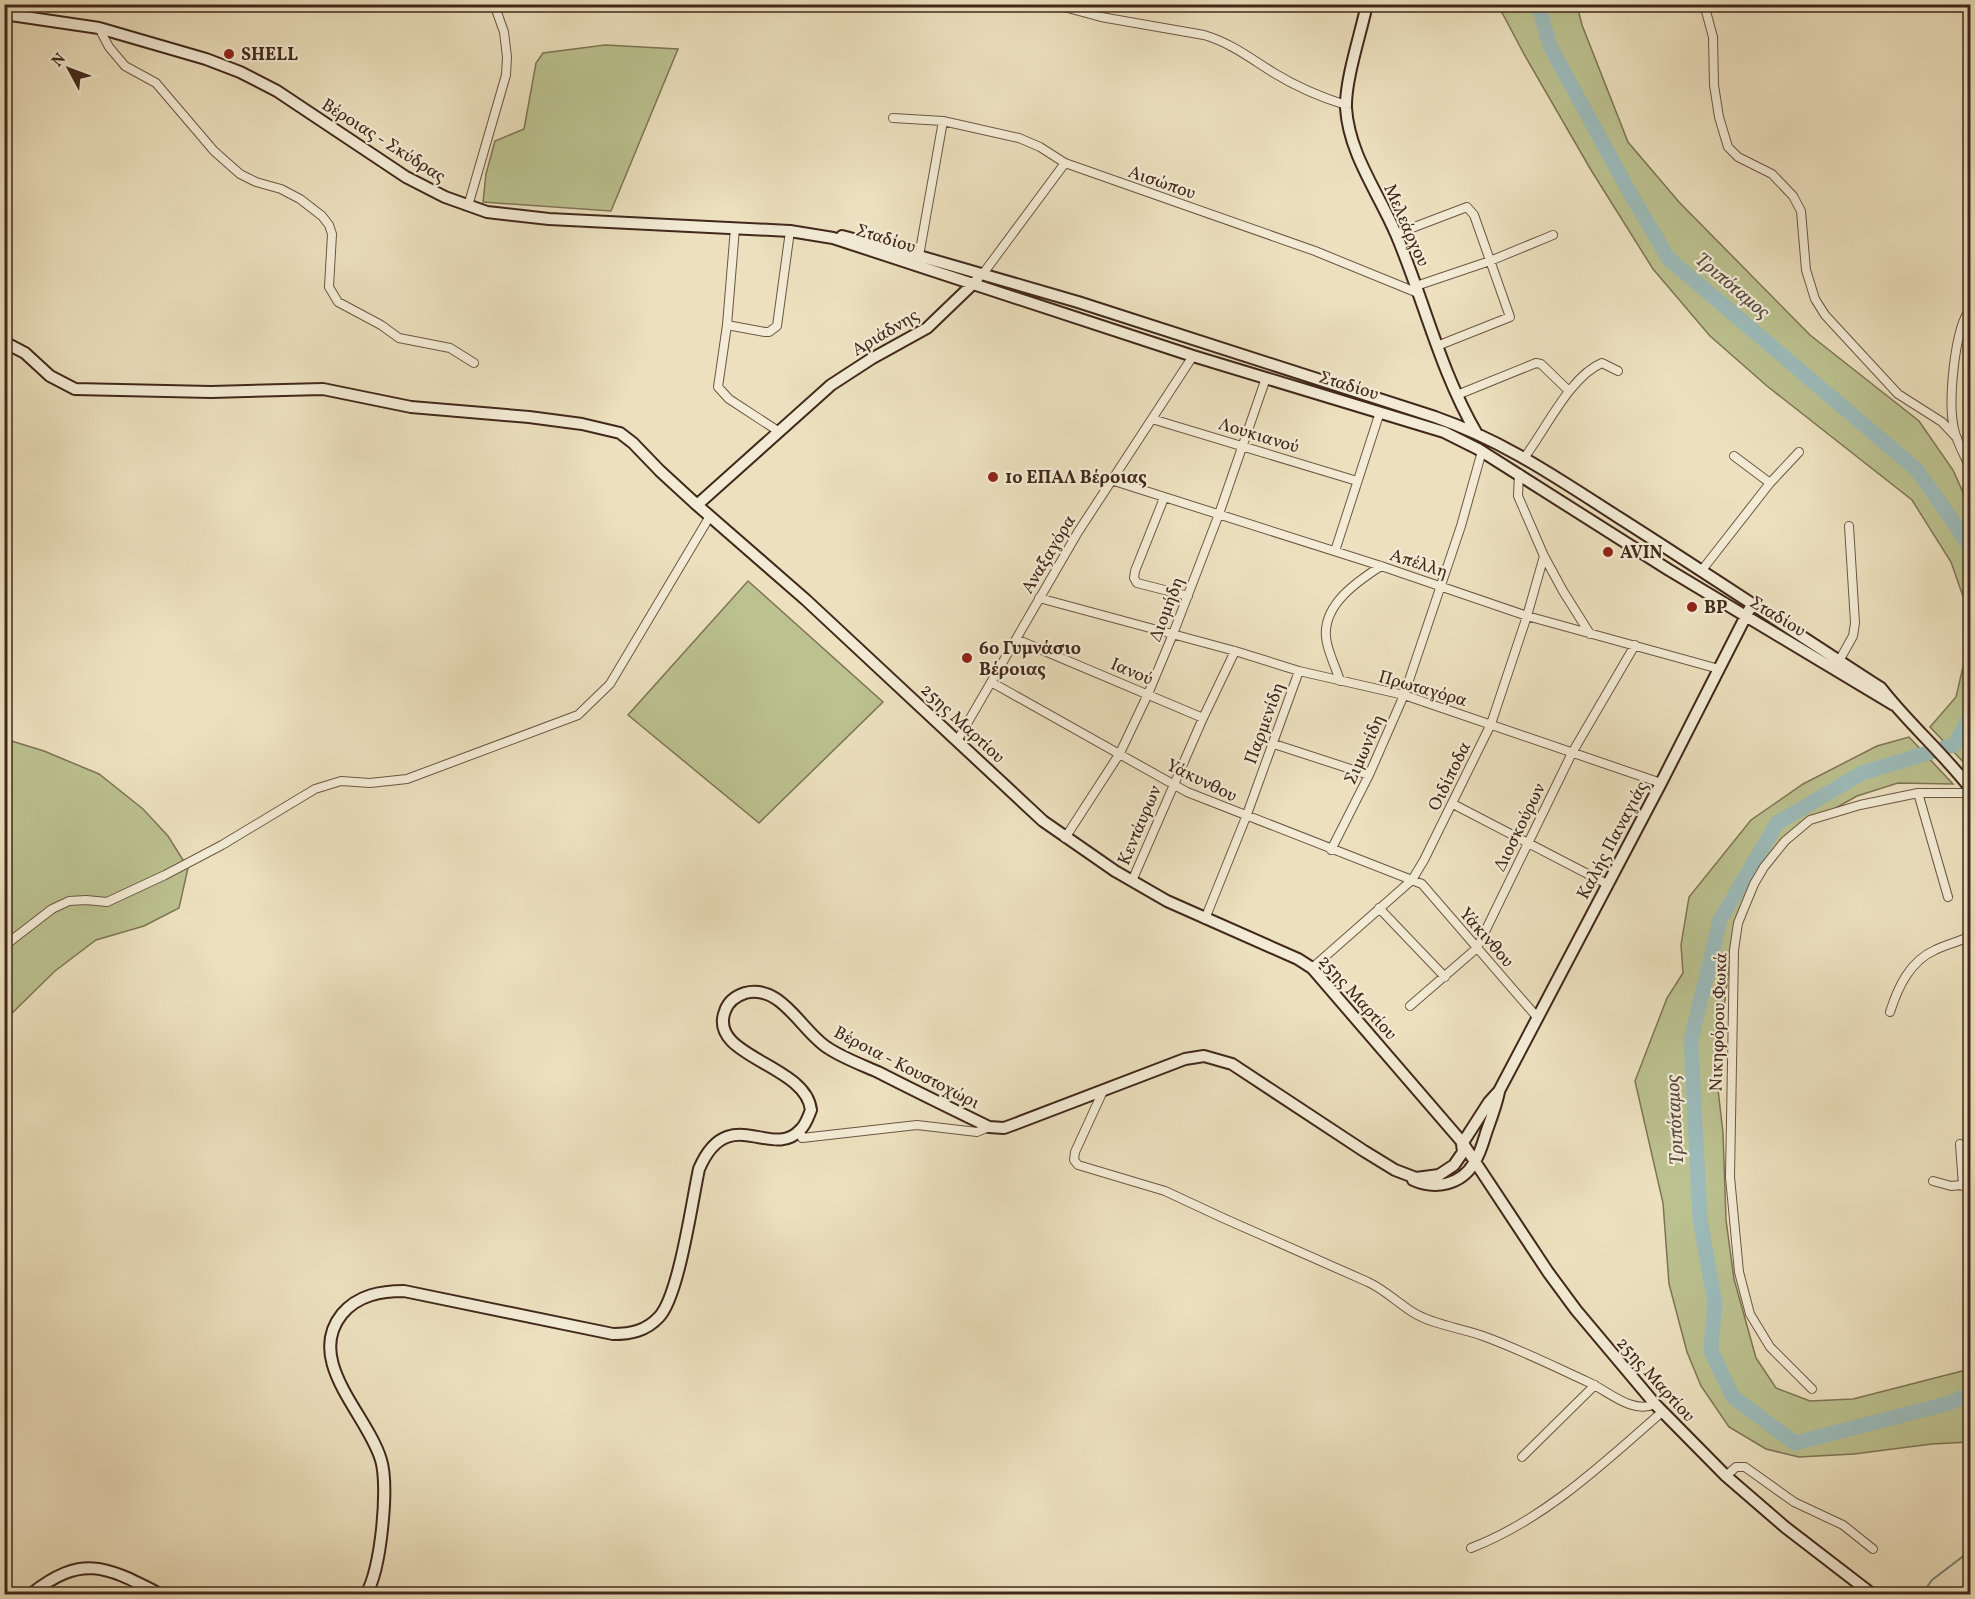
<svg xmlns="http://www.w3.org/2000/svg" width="1975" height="1599" font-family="Vollkorn,serif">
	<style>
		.green { fill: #bbc18f; stroke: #7e7455; stroke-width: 1.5 }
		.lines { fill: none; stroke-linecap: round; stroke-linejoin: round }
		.stream { stroke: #78807a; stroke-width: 2 }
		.river { stroke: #9cbbba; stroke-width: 15 }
		.street-casing { stroke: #6c5644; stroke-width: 10 }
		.secondary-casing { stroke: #41281b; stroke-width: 14 }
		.street { stroke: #f3ebd5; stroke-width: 8 }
		.secondary { stroke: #f3ebd5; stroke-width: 10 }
		.poi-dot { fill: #8f2418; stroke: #f3ebd5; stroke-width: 2 }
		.labels { text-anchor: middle; stroke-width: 4.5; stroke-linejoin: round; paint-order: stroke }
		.poi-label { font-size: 18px; font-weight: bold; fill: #41281b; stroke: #f3ebd5; text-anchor: start }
		.street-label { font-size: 18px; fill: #41281b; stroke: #f3ebd5 }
		.water-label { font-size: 20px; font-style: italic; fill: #584d43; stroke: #f3ebd5 }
	</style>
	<rect width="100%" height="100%" fill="#ece0be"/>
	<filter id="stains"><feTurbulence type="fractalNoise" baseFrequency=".00333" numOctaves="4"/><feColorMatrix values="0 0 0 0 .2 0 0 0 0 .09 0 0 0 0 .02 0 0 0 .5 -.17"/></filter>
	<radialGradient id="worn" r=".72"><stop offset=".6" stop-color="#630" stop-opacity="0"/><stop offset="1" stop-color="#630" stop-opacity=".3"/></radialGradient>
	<path class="green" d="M1498 5H1577L1582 25 1628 142 1679 202 1810 335 1919 421 1953 470 1970 508V764L1968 767 1930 727 1956 697 1966 654 1968 626 1965 602 1951 562 1912 500 1767 386 1710 336 1653 269 1591 170 1525 56Z
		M605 45 678 49 611 211 483 202 486 174 495 141 524 129 536 63 543 53Z
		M748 581 883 702 759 823 628 715Z
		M1909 737 1953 784 1898 783 1857 796 1800 828 1767 860 1734 927 1723 1016 1718 1089 1723 1133 1726 1220 1734 1279 1756 1358 1776 1388 1810 1401 1853 1399 1970 1369V1442L1932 1444 1854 1454 1799 1457 1766 1449 1729 1427 1701 1386 1687 1352 1669 1284 1663 1203 1635 1081 1667 998 1683 973 1681 945 1689 897 1751 820 1803 784 1877 746Z
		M5 739 44 751 99 774 143 809 168 836 188 868 179 908 144 926 96 940 55 971 5 1020Z"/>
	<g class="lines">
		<path class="stream" d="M1922 1594 1932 1580 1970 1551"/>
		<path class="river" d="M1538 4 1550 46 1630 193 1669 259 1917 470 1970 546
			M1970 717 1954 745 1862 773 1777 823 1720 920 1691 1040 1700 1220 1715 1302 1711 1351 1733 1397 1795 1443 1946 1404 1970 1395"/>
		<defs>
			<path id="street" d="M1053 4 1101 17 1204 35C1231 43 1250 58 1274 73 1297 87 1320 97 1346 105
				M1704 4 1713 37 1714 85 1719 117 1728 147 1738 157 1772 174 1793 196 1801 211 1806 270 1815 299 1825 315 1898 394 1942 422 1957 438
				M99 28 109 47 125 66 156 83 214 151 240 174 256 182 281 189 300 199 322 216 329 225 332 234 329 287 338 302 381 325 399 338 450 348 474 363
				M893 118 943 121 1019 138 1040 147 1065 163 1315 251 1418 293
				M468 206 506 75 507 57 504 32 494 4
				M735 228 727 325 718 387 729 399 778 431
				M1396 234 1467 207 1474 215 1510 317 1437 346
				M919 256 943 121
				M982 275 1065 163
				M1416 286 1490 261 1553 235
				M1970 309C1954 330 1948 403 1954 429 1957 443 1965 456 1970 468
				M727 325 765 332H769L777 326 790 231
				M1457 395 1536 363 1541 364 1569 391
				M1152 419 1357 481
				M1734 456 1770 483
				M1524 458C1545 431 1570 376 1602 363L1618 371
				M1519 474 1518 496 1544 556 1563 591 1590 634
				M1111 480 1381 566 1527 616 1719 669
				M1164 498 1135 571 1134 578 1137 583 1188 596
				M1335 551 1380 412
				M1702 570 1770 483 1799 452
				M1039 598 1235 651 1299 671 1404 695 1661 783
				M1016 639 1203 718
				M1839 661 1853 636 1855 623 1849 526
				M1340 681C1336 667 1327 651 1326 637 1323 604 1358 581 1381 566
				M991 682 1187 792 1422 884 1537 1017
				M957 741 1078 532 1193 356
				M1274 744 1369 775
				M1918 793 1948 897
				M1453 804 1607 884
				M1065 838 1120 753 1148 694 1173 634 1219 514 1266 378
				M1331 850 1369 775 1404 695 1461 526 1482 451
				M1132 881 1203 718 1235 651
				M1379 908 1445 977
				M1205 919 1246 817 1299 671
				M4 946 52 909 69 901 86 900 107 902 165 875 222 845 315 789 341 781 370 783 407 779 578 715 610 684 710 516
				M1312 968 1412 880 1424 860 1491 724 1527 616 1544 556
				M1410 1006 1477 948 1572 753 1635 645
				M1890 1012C1898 987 1910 961 1935 950 1947 944 1959 942 1970 936
				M1103 1091 1075 1152 1074 1160 1078 1165 1165 1191 1223 1218 1368 1282C1385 1290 1398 1303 1414 1313 1434 1325 1461 1328 1483 1336 1519 1349 1553 1366 1588 1382 1607 1390 1632 1415 1655 1404
				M800 1131 802 1138 917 1125 977 1132 989 1127
				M1960 1144 1963 1186
				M1933 1181 1951 1186 1970 1184
				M1812 1389 1770 1347 1750 1314 1739 1272 1730 1177 1734 950 1738 923 1754 884 1764 867 1785 841 1810 820 1860 805 1918 793H1970
				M1522 1457 1595 1385
				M1726 1476 1736 1467H1745L1794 1502 1843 1525 1873 1549
				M1471 1548C1544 1520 1604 1463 1662 1412"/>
			<path id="secondary" d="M1367 4C1361 33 1345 80 1346 108 1349 154 1378 192 1396 234 1424 300 1440 371 1477 434
				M4 14 99 28 206 59 240 72 277 91 406 177 445 197 487 212 549 219 790 231 833 238 1193 356 1444 432 1478 449 1669 570 1894 705
				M842 236 919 256 1078 302 1435 417C1504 441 1557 478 1618 517 1706 573 1793 631 1881 688 1908 723 1943 753 1970 788
				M4 342 25 353 50 376 75 389 211 392 323 389 411 407 529 417 582 424 620 433 633 443 660 471 697 505 806 600 1043 821 1115 871 1167 901 1298 959 1312 968 1462 1142 1548 1272 1576 1310 1655 1404 1726 1476 1785 1527 1872 1594
				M697 505 831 385 871 359 927 328 977 280
				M1413 1180C1435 1190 1461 1185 1474 1163 1480 1154 1483 1143 1486 1133 1491 1119 1496 1106 1499 1092
				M31 1594C83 1553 107 1567 160 1594
				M366 1594C381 1571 389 1486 381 1460 368 1415 304 1361 342 1314 358 1295 381 1291 404 1291L613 1334C631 1334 646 1331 659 1317 679 1296 692 1201 699 1169 728 1101 772 1161 800 1130 806 1125 808 1117 811 1110 806 1064 707 1057 725 1011 728 1002 736 996 745 993 781 983 802 1032 828 1048 843 1058 862 1065 878 1072 915 1091 952 1109 989 1127L1004 1128 1015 1124 1185 1059 1204 1056 1232 1064 1364 1151 1395 1170 1416 1178 1439 1175 1454 1165 1463 1152 1462 1144 1489 1102 1499 1091 1661 783 1752 604"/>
		</defs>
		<use href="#street" class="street-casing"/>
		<use href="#secondary" class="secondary-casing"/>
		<use href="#street" class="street"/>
		<use href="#secondary" class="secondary"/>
	</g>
	<g class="poi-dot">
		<circle cx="229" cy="54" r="6"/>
		<circle cx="993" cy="477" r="6"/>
		<circle cx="1608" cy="552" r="6"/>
		<circle cx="1692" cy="607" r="6"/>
		<circle cx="967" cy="658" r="6"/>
	</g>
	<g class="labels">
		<g class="poi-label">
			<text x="241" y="60">SHELL</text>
			<text x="1005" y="483">1ο ΕΠΑΛ Βέροιας</text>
			<text x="1620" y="558">AVIN</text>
			<text x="1704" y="613">BP</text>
			<text x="979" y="654">6ο Γυμνάσιο<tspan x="979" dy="21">Βέροιας</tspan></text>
		</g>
		<g class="street-label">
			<text transform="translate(384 140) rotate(32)" y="6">Βέροιας - Σκύδρας</text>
			<text transform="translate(1162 182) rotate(19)" y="6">Αισώπου</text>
			<text transform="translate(1407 225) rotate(66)" y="6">Μελεάργου</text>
			<text transform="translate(886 238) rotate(17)" y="6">Σταδίου</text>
			<text transform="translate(885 332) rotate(-31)" y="6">Αριάδνης</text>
			<text transform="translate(1349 385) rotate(17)" y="6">Σταδίου</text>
			<text transform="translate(1259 435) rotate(17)" y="6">Λουκιανού</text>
			<text transform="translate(1048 554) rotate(-59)" y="6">Αναξαγόρα</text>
			<text transform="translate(1419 563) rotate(18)" y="6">Απέλλη</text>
			<text transform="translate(1166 609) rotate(-69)" y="6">Διομήδη</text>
			<text transform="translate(1778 616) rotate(31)" y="6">Σταδίου</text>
			<text transform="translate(1132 671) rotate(23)" y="6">Ιανού</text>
			<text transform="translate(1423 688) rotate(16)" y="6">Πρωταγόρα</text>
			<text transform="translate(963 723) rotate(43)" y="6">25ης Μαρτίου</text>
			<text transform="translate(1264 723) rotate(-70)" y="6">Παρμενίδη</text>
			<text transform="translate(1364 749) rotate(-66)" y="6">Σιμωνίδη</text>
			<text transform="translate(1449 776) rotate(-64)" y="6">Οιδίποδα</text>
			<text transform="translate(1202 780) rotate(26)" y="6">Υάκυνθου</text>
			<text transform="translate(1139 825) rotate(-67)" y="6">Κεντάυρων</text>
			<text transform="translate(1519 827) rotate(-64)" y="6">Διοσκούρων</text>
			<text transform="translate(1612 840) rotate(-62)" y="6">Καλής Παναγιάς</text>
			<text transform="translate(1487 937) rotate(49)" y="6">Υάκινθου</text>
			<text transform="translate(1358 997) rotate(48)" y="6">25ης Μαρτίου</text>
			<text transform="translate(1718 1022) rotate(-88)" y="6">Νικηφόρου Φωκά</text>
			<text transform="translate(907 1067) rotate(27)" y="6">Βέροια - Κουστοχώρι</text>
			<text transform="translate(1656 1379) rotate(48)" y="6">25ης Μαρτίου</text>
		</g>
		<g class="water-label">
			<text transform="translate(1733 285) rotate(40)" y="7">Τριπόταμος</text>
			<text transform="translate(1674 1120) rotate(-93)" y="7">Τριπόταμος</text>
		</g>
	</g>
	<rect width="1975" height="1599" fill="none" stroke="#ece0be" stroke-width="24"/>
	<rect x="6" y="6" width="1963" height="1587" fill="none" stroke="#41281b" stroke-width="3"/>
	<rect x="12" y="12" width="1951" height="1575" fill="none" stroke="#41281b" stroke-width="1.5"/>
	<g transform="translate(69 69) rotate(311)" stroke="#f3ebd5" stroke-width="4.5" paint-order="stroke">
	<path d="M0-4.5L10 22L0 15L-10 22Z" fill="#41281b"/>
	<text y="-9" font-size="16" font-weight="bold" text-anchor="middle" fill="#41281b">N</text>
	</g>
	<rect width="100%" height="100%" filter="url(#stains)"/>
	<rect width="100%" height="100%" fill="url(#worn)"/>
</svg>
